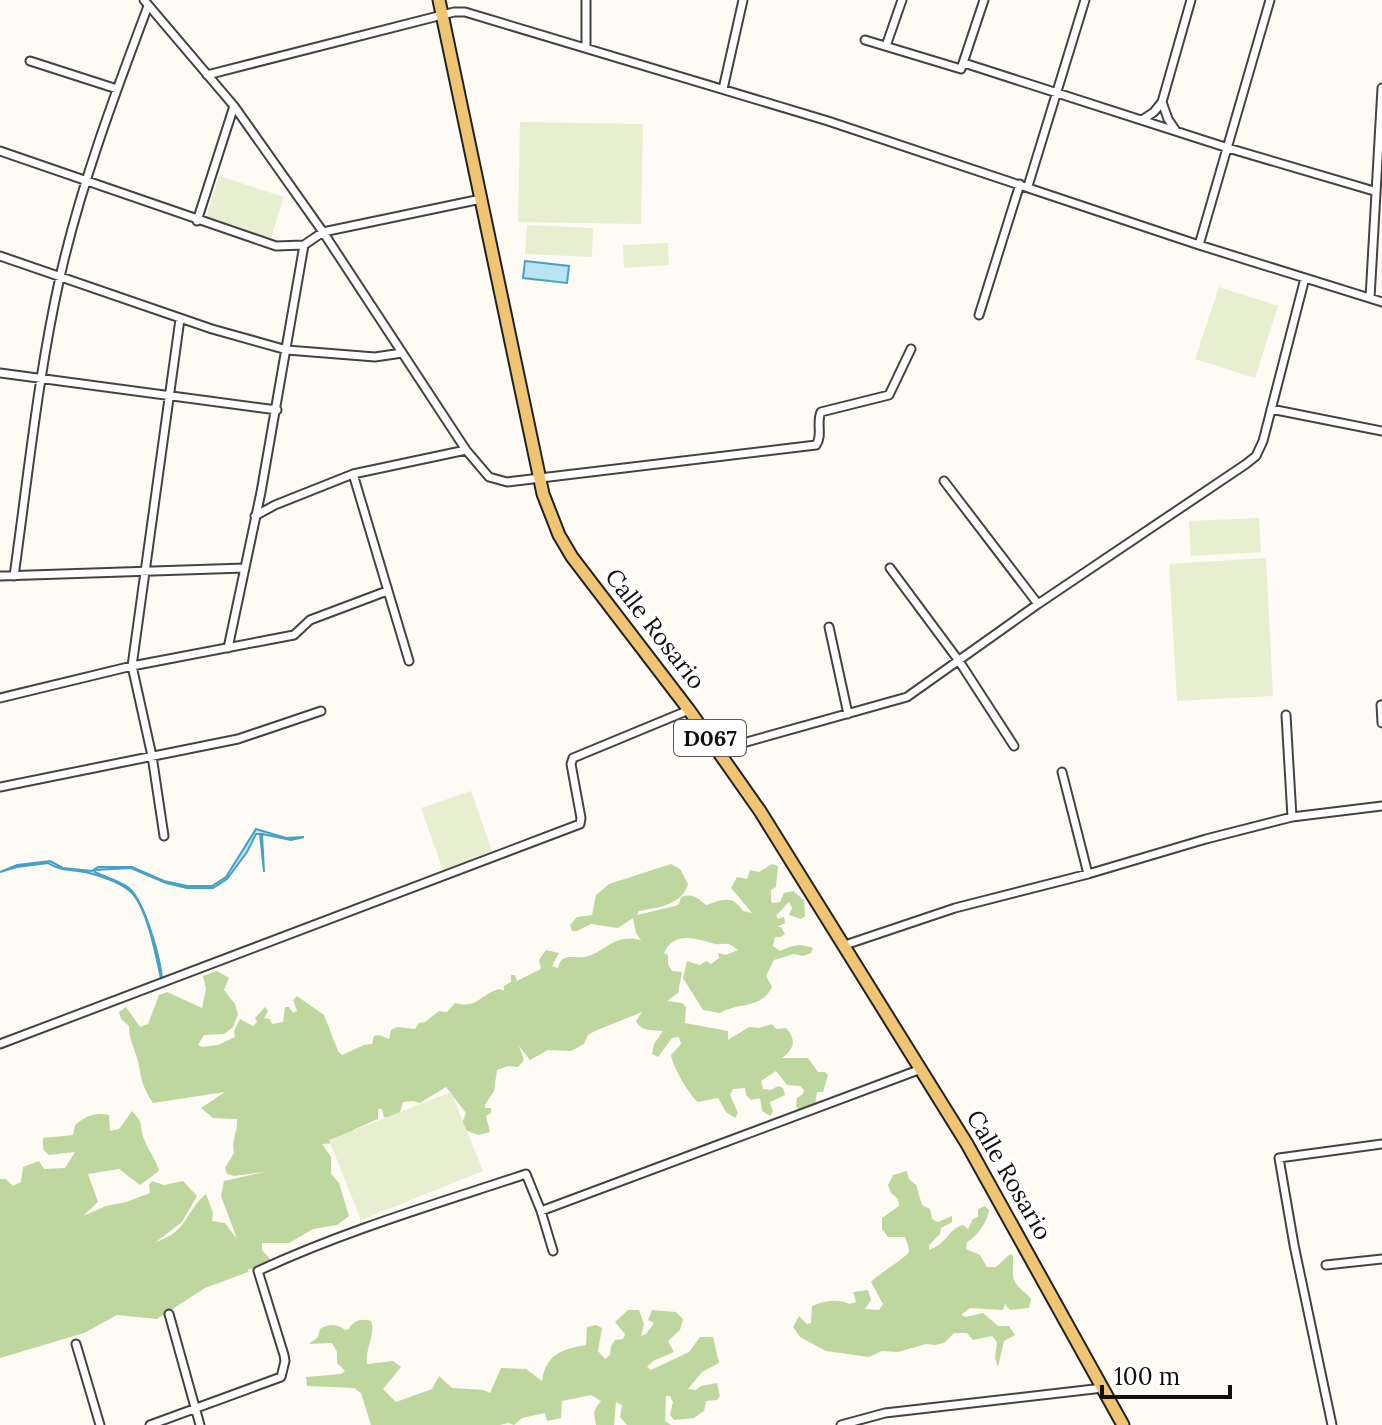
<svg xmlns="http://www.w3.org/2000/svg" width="1382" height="1425" font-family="Lora,serif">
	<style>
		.forest { fill: #bed79f }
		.pitch { fill: #e8efd0 }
		.water { fill: #bbe4f2; stroke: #47a0c5; stroke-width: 2 }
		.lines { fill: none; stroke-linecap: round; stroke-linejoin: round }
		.minor-casing { stroke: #434343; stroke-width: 11 }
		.primary-casing { stroke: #212121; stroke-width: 15 }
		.minor { stroke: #fff; stroke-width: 7 }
		.primary { stroke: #efc473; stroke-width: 11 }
		.labels { text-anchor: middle; stroke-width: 8; stroke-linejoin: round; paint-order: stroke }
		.shield { fill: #fff; stroke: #585858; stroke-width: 2 }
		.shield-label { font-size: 22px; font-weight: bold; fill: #101010 }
		.street-label { font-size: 24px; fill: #101010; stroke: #fff }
	</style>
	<rect width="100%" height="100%" fill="#fefbf4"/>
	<path class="forest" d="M671 864 680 869 688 884C683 904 658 908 639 911L637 915 675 906 679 904 681 897C693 893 697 898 706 905 720 901 732 893 743 911L752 913 731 888 737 877 747 879 750 870 759 872 772 864 778 866 776 887 771 890V901L773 903 780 902 784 893 793 891 804 900 805 916 801 919 789 915 792 908 789 902 776 916 778 919 784 917 785 923 777 927H781L785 934 781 937H775L773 946 780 951C792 945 800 943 813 948L811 953 803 956 794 954 774 960 766 976 772 987C762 1009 738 1002 720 1013L703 1010 683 978 687 961 699 965 707 961 711 964 719 958 718 953 726 955 738 950C735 948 732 945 728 944 724 943 719 945 715 944 697 939 674 930 664 953L668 955V964L672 971 682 972 678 993 667 1001 682 1003 686 1007 685 1023 728 1031V1040L749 1027 759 1028 772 1024 776 1029 786 1028C797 1040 794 1049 782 1058H808L818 1072H825L828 1075 823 1092H817L815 1105 800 1111 796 1106 797 1098 803 1094 804 1090 800 1086 787 1085 776 1071 761 1081 763 1089 771 1090 778 1086 783 1088 785 1095 770 1102 773 1112 770 1116 762 1111 760 1098 751 1100 746 1095 745 1088 733 1089 730 1095 738 1113 735 1118 726 1112 718 1098 698 1102C689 1095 672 1065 671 1055L681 1044 679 1037 672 1038 658 1057 652 1054 654 1044 663 1031C652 1030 642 1032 636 1021L642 1012 595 1031 588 1035 584 1044 571 1051 548 1050 530 1060 519 1046 524 1060 518 1067 508 1066 497 1070 494 1091 485 1105V1108H491V1113L486 1116 490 1132 479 1135 464 1130 462 1123 466 1113 446 1087 420 1103 413 1101 403 1102 399 1116 390 1119 384 1117 382 1109H378V1119L353 1130 356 1136 338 1143 322 1144 331 1157V1174L339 1183 349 1216 337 1225 313 1229 289 1243H262V1250L272 1261 256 1269H248V1272L205 1288 157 1319 117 1315 84 1333 0 1358V1179H6L13 1186 21 1182 23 1167 39 1161 44 1169 65 1168 75 1152 49 1155 43 1149V1138L73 1135 75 1125C86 1116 95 1112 109 1115L110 1131 119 1129 132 1111C146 1126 138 1126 145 1141 149 1152 156 1159 159 1171L140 1185 119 1169 88 1174 98 1202 83 1216 106 1206 126 1202 150 1193 149 1185 152 1181 164 1185 183 1181 197 1196 182 1222 156 1242C189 1231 185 1211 206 1194L213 1213 212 1221 225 1223 237 1239 221 1196 224 1181 264 1172 234 1176 227 1174 225 1168 234 1153C231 1140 238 1132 237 1119L213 1118 201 1108 225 1092 153 1103C144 1090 141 1080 139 1065 136 1051 129 1041 129 1026L121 1019 119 1012 126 1007 140 1027 148 1024 159 995 167 992 202 1008 206 989 203 976 217 971 229 978 224 990 235 1004 238 1014 233 1027 224 1034 204 1035 198 1045 202 1047 218 1045 235 1037 234 1031 240 1019 253 1026 257 1022 255 1018 265 1007 268 1011 264 1018 270 1019 272 1024 283 1022 285 1007H289L293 1013 297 1011 293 1000 297 996 324 1015 338 1051 342 1055 364 1045 372 1044 374 1036 379 1035 389 1039 391 1030 397 1027 415 1029 419 1023 425 1022 439 1011 447 1012 455 1003C478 1009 479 995 499 989L504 991V986L511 982V975H515L517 981 541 969 539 960 546 950 559 953 552 966 558 968C559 964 560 960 565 958 570 956 579 958 585 957 608 951 611 934 641 940L636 933 633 918 618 928 591 924 577 931H572L570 925 577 917 592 915 596 895 609 884Z
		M907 1171 909 1179 916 1185 922 1205 930 1209 932 1219 938 1222 952 1216V1222L941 1228 940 1234 929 1245V1250C947 1244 948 1229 963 1225L968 1229 973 1219 978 1217V1209L985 1206 989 1210C987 1223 978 1235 967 1242L966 1249 980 1255 987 1267H996L1010 1254 1013 1256C1014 1268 1009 1280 1021 1289 1024 1293 1029 1295 1031 1299L1029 1308 1010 1310 1005 1304 1003 1310 970 1308 961 1315 966 1317 983 1313 998 1326H1009L1015 1335 1004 1341 998 1367 995 1358 997 1342 992 1336 973 1340 967 1333H954L944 1343 935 1345 926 1344 898 1352 882 1351 869 1357 826 1351 800 1337 793 1327 799 1316 807 1324 811 1323 812 1306C823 1301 839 1298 849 1304L856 1302 853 1292 868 1290 871 1300 865 1309 879 1310 883 1304 871 1282C877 1275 909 1256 909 1251 909 1246 906 1241 905 1237H888L882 1229V1218L899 1206 898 1199 891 1193 888 1185 893 1175Z
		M628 1310H639L644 1324 641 1336 646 1334 654 1323 648 1320 652 1310 676 1312 683 1319 680 1330 668 1341 674 1352 653 1361 647 1367 651 1370 689 1352 700 1337H713L719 1363 702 1372 688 1389 696 1390 701 1386 717 1383 720 1396 717 1400 706 1401 704 1411 694 1418 674 1420 670 1415 673 1402 670 1396H666L665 1421 671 1425H627L620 1417 622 1405 616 1402 614 1425H596C594 1413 592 1412 601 1401L591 1395 562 1401 561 1418 547 1421 545 1413 522 1418 514 1425 508 1423 500 1425H371L361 1393 354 1388 307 1386 306 1377 341 1374 345 1371 337 1363V1352L332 1343 309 1344 318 1337 320 1329C328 1324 337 1323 345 1330L349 1329C352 1321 363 1318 371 1321 376 1335 365 1348 367 1364L393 1361 401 1367 383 1389 396 1402 432 1389 439 1376 452 1388 484 1390 490 1393 501 1368 526 1369 542 1381C546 1354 562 1349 586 1345L587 1327 596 1325 602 1328 598 1351 605 1359 610 1355 611 1346 615 1340 623 1339 625 1334 615 1322Z"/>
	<path class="pitch" d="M520 122 643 124 641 224 518 222Z
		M219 176 284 197 271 238 206 217Z
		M527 225 593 228 592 257 525 254Z
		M668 243 669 265 624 268 623 245Z
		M1219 287 1278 306 1255 378 1195 359Z
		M1259 518 1261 552 1191 556 1189 521Z
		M1266 558 1273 696 1177 701 1169 564Z
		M471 791 493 853 443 870 421 808Z
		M451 1092 483 1171 361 1220 329 1140Z"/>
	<path class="water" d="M525 261 569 266 567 283 523 278Z
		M256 829 286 838 304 837 291 840 262 834 264 872 260 834H256L247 852 227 879 213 888H187L166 883 131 868 95 870V872C105 877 120 881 129 888 145 902 162 962 162 983 156 957 149 914 133 894 124 884 102 876 89 873 74 869 61 872 48 863L17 867 0 872 17 865 50 861 63 868 92 871 98 867H132L164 881 187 886H212L226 877Z"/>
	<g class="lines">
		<defs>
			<path id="minor" d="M144 0 234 106 323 232 466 450 489 477 507 482 816 445C823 436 816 422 821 412L889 395 911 349
				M865 40 961 69 984 0
				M886 46 902 0
				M586 47V0
				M30 61 117 89
				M964 63 1228 148 1374 191
				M207 75 454 12H465L828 121 1199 245 1382 302
				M723 89 743 0
				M1162 102 1168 119 1176 131
				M1142 120 1154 112 1162 102 1191 0
				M0 151 276 246 304 245
				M1028 186 1085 0
				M197 221 234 106
				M1199 245 1270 0
				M0 256 212 329 287 350 375 357 402 353
				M1370 298 1382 88
				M979 315 1020 184
				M0 373 277 410
				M1271 409 1382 431
				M353 474 409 661
				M944 481 1038 604
				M255 516 275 505 353 474 466 450
				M890 568 959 661 1014 746
				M0 576 245 568
				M14 576C28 477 38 375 60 277 81 184 115 94 148 6
				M829 627 848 714
				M228 648 261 492 304 245 323 232 481 199
				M0 698 132 666 294 635 310 620 387 591
				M1381 705 1382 723
				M1286 715 1292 817
				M718 750 907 697 1038 604 1246 464 1256 456 1263 441 1305 278
				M1062 772 1088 874
				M0 787 238 739 321 711
				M164 836 152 756 132 666 180 319
				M845 945 955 908 1088 874 1206 839 1292 817 1382 806
				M0 1044 580 824 581 818 571 764 573 758 689 710
				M541 1211 921 1069
				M1326 1265 1382 1259
				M169 1314 200 1425
				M76 1344 100 1425
				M150 1425 281 1377 285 1361 284 1355 258 1271C344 1231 436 1204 526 1174L541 1211 553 1251
				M841 1425 885 1413 1103 1388
				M1332 1425 1294 1245 1279 1158 1382 1144"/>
			<path id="primary" d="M439 0 543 494 559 535 572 557 689 710 760 811 967 1144 1123 1425"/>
		</defs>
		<use href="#minor" class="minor-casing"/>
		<use href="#primary" class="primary-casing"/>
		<use href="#minor" class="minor"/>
		<use href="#primary" class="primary"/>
	</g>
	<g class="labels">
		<rect class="shield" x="674" y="720" width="72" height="36" rx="6"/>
		<g class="shield-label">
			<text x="710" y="746">D067</text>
		</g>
		<g class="street-label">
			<text transform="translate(655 629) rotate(52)" y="8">Calle Rosario</text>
			<text transform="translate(1009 1175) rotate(60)" y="8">Calle Rosario</text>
		</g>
	</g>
	<path d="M1102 1385v12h128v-12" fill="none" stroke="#101010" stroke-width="4"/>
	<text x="1114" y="1385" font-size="24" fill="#101010" stroke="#ffffff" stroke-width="6" paint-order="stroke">100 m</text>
</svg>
